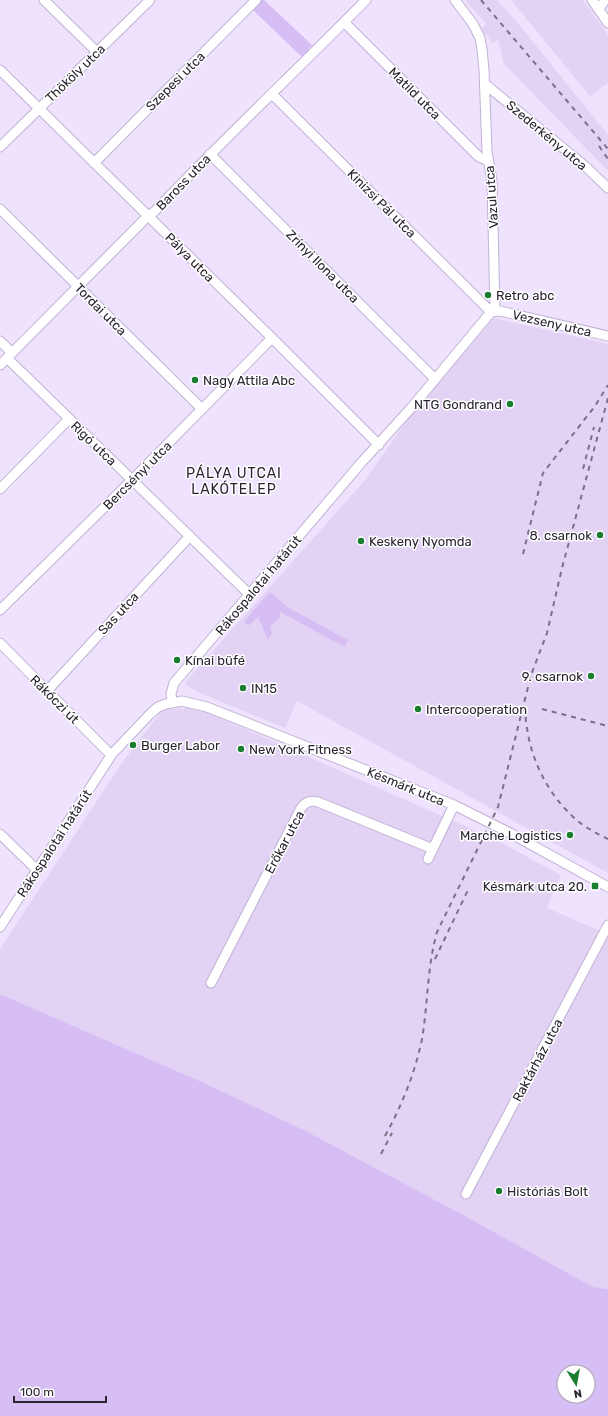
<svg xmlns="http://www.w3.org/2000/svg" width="608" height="1416" font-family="Rubik,sans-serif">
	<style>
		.built { fill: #e2d3f5 }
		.green { fill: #d6bef5; fill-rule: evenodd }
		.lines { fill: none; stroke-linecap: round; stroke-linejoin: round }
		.minor-casing { stroke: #c1b2d4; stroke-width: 11 }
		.minor { stroke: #fff; stroke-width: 9 }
		.rail { stroke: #797184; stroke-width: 2; stroke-dasharray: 5 5; stroke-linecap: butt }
		.poi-dot { fill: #1a7e31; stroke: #fff; stroke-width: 1.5 }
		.labels { text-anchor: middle; stroke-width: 3; stroke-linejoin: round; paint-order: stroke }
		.street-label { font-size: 13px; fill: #2a2431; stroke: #fff }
		.poi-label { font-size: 13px; fill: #2a2431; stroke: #fff; text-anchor: start }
		.neighbourhood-label { font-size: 14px; letter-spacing: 1px; fill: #2a2431; stroke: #fff }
	</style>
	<rect width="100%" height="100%" fill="#eee2fe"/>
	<path class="built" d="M465 0H497L518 23 608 135V171L504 64 498 39 493 43 481 29 486 24Z
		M511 0H583L608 35V83L590 96Z
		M494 318 608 344V873L297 701 285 728 202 694 186 685V681L366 479 414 410Z
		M188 708 207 712 494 839 561 875 547 908 608 934V1289L593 1287 467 1217 304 1130 202 1082 0 994V949L121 764 161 712 171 709Z"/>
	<path class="green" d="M262 0H264L313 46 308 48 309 50 302 57 253 10Z
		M270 592 289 608 348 640 345 647 280 612V618L270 626 272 634 268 640 258 617 248 626 244 621Z
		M0 994 202 1082 304 1130 467 1217 593 1287 608 1289V1416H0ZM564 1372H588V1396H564Z"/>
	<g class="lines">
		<defs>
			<path id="minor" d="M44 0 97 52
				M455 0 473 24 480 38 482 49 484 70 487 152 492 181 495 311
				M592 0 608 23
				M599 9 605 0
				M344 22 479 157 488 161
				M0 70 272 338 379 445
				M485 84 586 167 608 188
				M272 94 491 312
				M0 147 150 0
				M210 154 435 379
				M94 163 256 0
				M0 209 202 409
				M0 341 12 353
				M7 358 250 595
				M0 365 144 220 154 212C223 140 296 71 366 0
				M0 489 69 419
				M0 610 132 480 272 338
				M0 643 111 755
				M47 691 190 536
				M172 702 171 694 174 683 361 463 412 407 491 312 500 311 608 336
				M0 834 37 870
				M428 859 454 805
				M0 927 112 754 150 714 158 707 166 704 182 701 207 707 454 805 510 833 608 887
				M211 983 301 808C305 802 311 800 318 802L433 849
				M466 1194 608 925"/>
		</defs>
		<use href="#minor" class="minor-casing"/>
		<use href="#minor" class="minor"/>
		<path class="rail" d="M481 0 608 149
			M599 146 608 159
			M583 469 594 427
			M523 554 543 473 595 406 608 385
			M526 707C526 714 525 721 527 728 532 764 551 799 579 822 588 829 598 834 608 839
			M542 709 608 726
			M435 959 468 890
			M385 1136C402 1105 415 1073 422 1039 428 1004 427 967 437 932L498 807 531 675 547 633 562 568 608 398
			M381 1154 392 1133"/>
	</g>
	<g class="poi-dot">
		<circle cx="488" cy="295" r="4"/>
		<circle cx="195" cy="380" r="4"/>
		<circle cx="510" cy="404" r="4"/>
		<circle cx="600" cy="535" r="4"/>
		<circle cx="361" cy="541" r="4"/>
		<circle cx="177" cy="660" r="4"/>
		<circle cx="591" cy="676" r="4"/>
		<circle cx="243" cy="688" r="4"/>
		<circle cx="418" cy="709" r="4"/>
		<circle cx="133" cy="745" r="4"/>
		<circle cx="241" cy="749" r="4"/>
		<circle cx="570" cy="835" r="4"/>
		<rect x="591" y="882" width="8" height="8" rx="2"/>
		<circle cx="499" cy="1191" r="4"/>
	</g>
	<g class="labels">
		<g class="street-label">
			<text transform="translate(75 73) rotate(-44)" y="5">Thököly utca</text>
			<text transform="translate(175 81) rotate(-45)" y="5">Szepesi utca</text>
			<text transform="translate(415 93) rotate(45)" y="5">Matild utca</text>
			<text transform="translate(547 135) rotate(40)" y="5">Szederkény utca</text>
			<text transform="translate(183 182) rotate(-46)" y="5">Baross utca</text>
			<text transform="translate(491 197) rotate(-94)" y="5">Vazul utca</text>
			<text transform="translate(382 203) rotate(45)" y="5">Kinizsi Pál utca</text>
			<text transform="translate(190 257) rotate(45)" y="5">Pálya utca</text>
			<text transform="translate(323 266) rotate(45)" y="5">Zrínyi Ilona utca</text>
			<text transform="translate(101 309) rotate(45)" y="5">Tordai utca</text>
			<text transform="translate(552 323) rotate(13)" y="5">Vezseny utca</text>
			<text transform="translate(94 443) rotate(44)" y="5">Rigó utca</text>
			<text transform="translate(137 475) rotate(-45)" y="5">Bercsényi utca</text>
			<text transform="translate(258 585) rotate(-50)" y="5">Rákospalotai határút</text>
			<text transform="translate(118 613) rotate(-47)" y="5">Sas utca</text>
			<text transform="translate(55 699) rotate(45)" y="5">Rákóczi út</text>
			<text transform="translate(406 786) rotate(22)" y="5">Késmárk utca</text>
			<text transform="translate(284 842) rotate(-62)" y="5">Erőkar utca</text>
			<text transform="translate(54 843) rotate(-57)" y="5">Rákospalotai határút</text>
			<text transform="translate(537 1060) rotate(-62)" y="5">Raktárház utca</text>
		</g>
		<g class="poi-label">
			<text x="496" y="300">Retro abc</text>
			<text x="203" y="385">Nagy Attila Abc</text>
			<text x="502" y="409" text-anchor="end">NTG Gondrand</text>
			<text x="592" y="540" text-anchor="end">8. csarnok</text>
			<text x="369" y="546">Keskeny Nyomda</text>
			<text x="185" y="665">Kínai büfé</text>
			<text x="583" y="681" text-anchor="end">9. csarnok</text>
			<text x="251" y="693">IN15</text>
			<text x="426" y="714">Intercooperation</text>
			<text x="141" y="750">Burger Labor</text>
			<text x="249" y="754">New York Fitness</text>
			<text x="562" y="840" text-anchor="end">Marche Logistics</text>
			<text x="587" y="891" text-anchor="end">Késmárk utca 20.</text>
			<text x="507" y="1196">Históriás Bolt</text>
		</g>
		<g class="neighbourhood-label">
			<text x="234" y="478">PÁLYA UTCAI<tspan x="234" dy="16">LAKÓTELEP</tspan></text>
		</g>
	</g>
	<g transform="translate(576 1384) rotate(169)"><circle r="19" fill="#ffffff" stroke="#aaa7ad"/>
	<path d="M0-3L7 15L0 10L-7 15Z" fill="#1a7e31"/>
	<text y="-6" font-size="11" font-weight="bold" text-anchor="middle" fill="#2a2431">N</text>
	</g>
	<path d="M14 1396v6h92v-6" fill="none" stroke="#2a2431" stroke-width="2"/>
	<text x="20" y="1396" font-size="12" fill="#2a2431" stroke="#ffffff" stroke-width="3" paint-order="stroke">100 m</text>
</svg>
